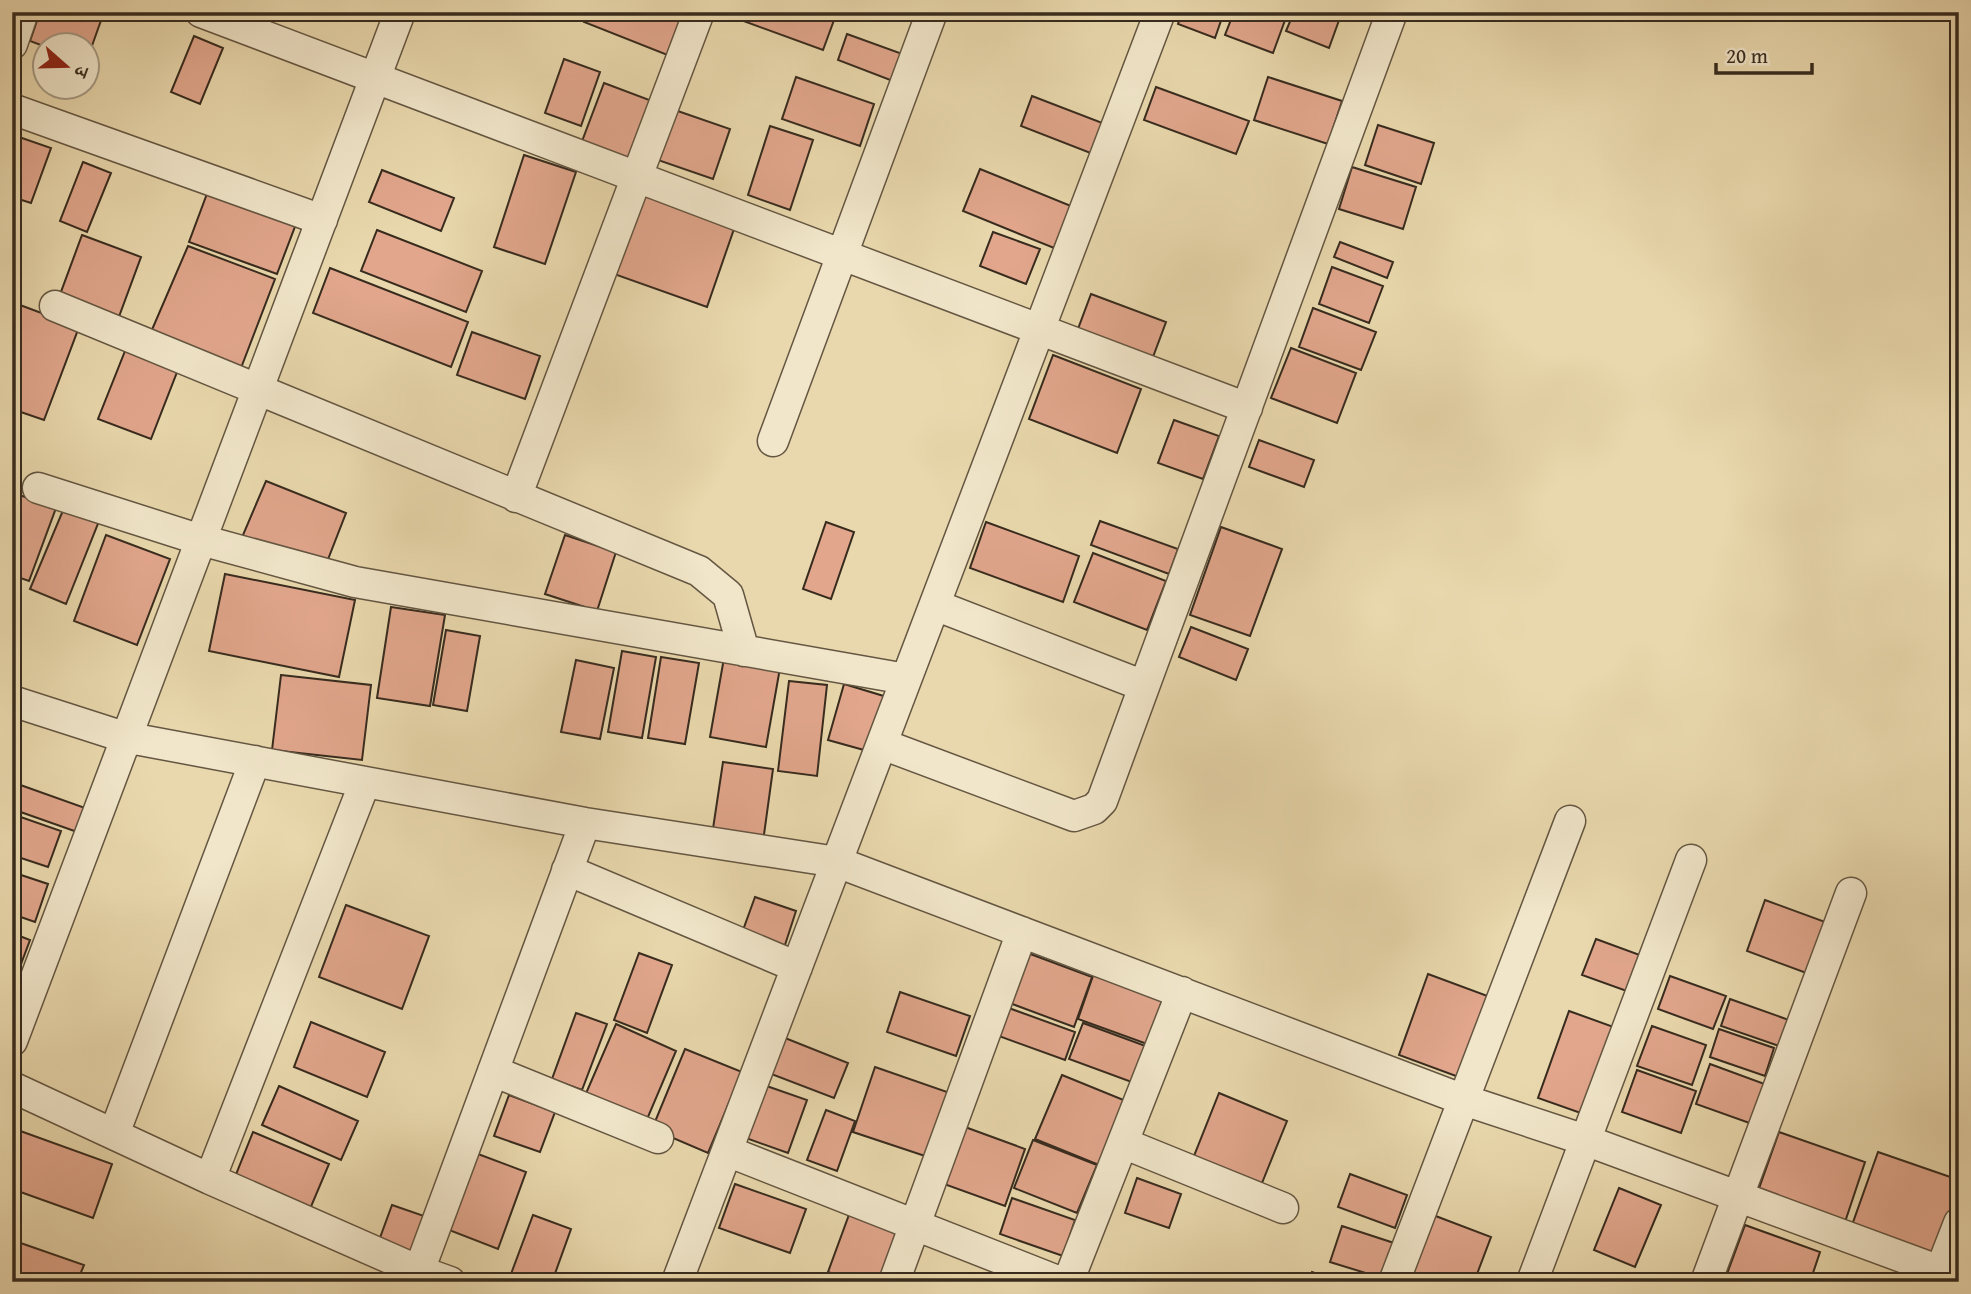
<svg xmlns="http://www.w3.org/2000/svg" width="1971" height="1294" font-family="'Gentium Book Plus','Noto Serif Devanagari',serif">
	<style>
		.building { fill: #e1a68c; stroke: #372b1e; stroke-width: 2 }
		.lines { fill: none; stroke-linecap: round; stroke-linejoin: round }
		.street-casing { stroke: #645642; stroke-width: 33 }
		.street { stroke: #f1e6ca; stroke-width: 30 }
	</style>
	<rect width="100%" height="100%" fill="#e9d8ad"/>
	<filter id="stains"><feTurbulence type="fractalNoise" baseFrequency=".00286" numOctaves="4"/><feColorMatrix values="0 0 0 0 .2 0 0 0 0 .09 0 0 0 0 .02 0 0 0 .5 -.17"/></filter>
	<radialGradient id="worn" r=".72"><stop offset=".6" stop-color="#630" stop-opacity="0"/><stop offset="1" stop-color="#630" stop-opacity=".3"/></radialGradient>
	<path class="building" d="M40 12H104L88 57V46L46 47 30 41Z
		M587 12H676L690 18 675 58 584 22Z
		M719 12H837L823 50Z
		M1182 12H1224L1215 38 1178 24Z
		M1234 12H1288L1273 53 1225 35Z
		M1294 12H1342L1329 48 1286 31Z
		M847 34 908 56 898 83 838 60Z
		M194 36 223 48 200 104 171 92Z
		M564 59 600 72 581 126 545 113Z
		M796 77 874 104 860 146 782 119Z
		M1268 77 1342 101 1328 144 1254 120Z
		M604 83 652 101 629 162 581 144Z
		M1156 87 1249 121 1236 154 1144 120Z
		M1032 96 1105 124 1093 154 1021 126Z
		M669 108 730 129 713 179 652 158Z
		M1378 125 1434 143 1421 184 1365 165Z
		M770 126 813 140 790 210 748 195Z
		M19 137 51 148 31 203 12 197V156Z
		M524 155 576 172 545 264 494 247Z
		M83 162 111 173 87 232 60 221Z
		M1352 167 1416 187 1403 229 1339 209Z
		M980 169 1071 206 1054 248 963 211Z
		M382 170 454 198 441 231 369 202Z
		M211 183 299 216 277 274 189 242Z
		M643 194 735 226 707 307 614 274Z
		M377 230 482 271 466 312 361 271Z
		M993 232 1040 249 1026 284 980 266Z
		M82 235 141 257 117 322 58 300Z
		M1340 242 1393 262 1387 278 1334 257Z
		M188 246 275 279 241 368 151 332Z
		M1332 267 1383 286 1369 323 1319 304Z
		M330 268 468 322 451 367 313 313Z
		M1091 294 1166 322 1150 365 1075 337Z
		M12 302 79 327 44 420 12 409Z
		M1313 308 1376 332 1361 370 1299 347Z
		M472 332 540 356 525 399 457 375Z
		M127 346 179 367 151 439 98 419Z
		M1291 348 1356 373 1337 423 1271 398Z
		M1053 355 1141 389 1117 453 1029 419Z
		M1174 420 1219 436 1203 479 1158 463Z
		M1259 440 1314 460 1304 487 1249 467Z
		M266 481 346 513 325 567 240 542Z
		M14 493 56 508 29 581 12 575Z
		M64 508 99 521 66 604 30 589Z
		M1100 521 1178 549 1169 574 1091 545Z
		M826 522 854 532 831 599 803 589Z
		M986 522 1079 556 1063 602 970 568Z
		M1221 527 1282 549 1250 636 1190 615Z
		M106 535 170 559 137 645 74 621Z
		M565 535 616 552 597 611 545 594Z
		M1093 553 1166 581 1147 630 1074 602Z
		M225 574 355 600 339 677 209 651Z
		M391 607 445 615 430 706 377 698Z
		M1191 627 1248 649 1236 680 1179 657Z
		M446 630 480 636 467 711 433 705Z
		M622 651 656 657 642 738 608 732Z
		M661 657 699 663 685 744 648 738Z
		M724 658 780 668 766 747 710 737Z
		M576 660 614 668 600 739 561 732Z
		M281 675 371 685 362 760 272 750Z
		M789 681 827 685 817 776 778 771Z
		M844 684 887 697 871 752 828 740Z
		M723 762 773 769 762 849 711 842Z
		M12 782 88 809 80 833 12 809Z
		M12 814 61 831 48 867 12 855Z
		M12 872 48 884 35 922 12 914Z
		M755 897 796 911 784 948 742 933Z
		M1765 900 1828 923 1809 974 1747 951Z
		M346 905 429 936 402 1009 319 977Z
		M12 933 30 940 15 980 12 979Z
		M1596 939 1648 958 1635 994 1582 975Z
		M1025 952 1092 977 1074 1027 1007 1002Z
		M639 953 672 965 647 1033 614 1020Z
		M1094 973 1163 998 1147 1044 1078 1019Z
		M1428 974 1493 998 1464 1079 1399 1055Z
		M1670 976 1726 996 1713 1029 1658 1009Z
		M900 992 970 1016 956 1056 887 1032Z
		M1730 999 1789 1020 1779 1046 1721 1026Z
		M1006 1007 1075 1032 1065 1060 996 1035Z
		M1569 1011 1622 1030 1592 1117 1538 1098Z
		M576 1013 607 1024 582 1090 552 1079Z
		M311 1022 385 1052 367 1097 294 1067Z
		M1083 1023 1151 1048 1137 1084 1069 1059Z
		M616 1024 676 1051 645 1124 584 1098Z
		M1652 1026 1706 1045 1692 1085 1637 1066Z
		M1719 1029 1774 1048 1765 1076 1710 1057Z
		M780 1036 848 1063 834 1098 766 1072Z
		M685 1049 742 1072 708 1153 652 1129Z
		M1710 1064 1770 1086 1755 1125 1696 1104Z
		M875 1067 953 1094 931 1158 853 1132Z
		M1637 1070 1696 1091 1681 1133 1622 1112Z
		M1062 1075 1126 1101 1099 1165 1035 1139Z
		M761 1084 807 1100 788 1153 743 1137Z
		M279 1086 358 1121 341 1160 262 1125Z
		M1219 1093 1287 1121 1262 1183 1194 1156Z
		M509 1095 555 1112 540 1152 494 1136Z
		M826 1110 855 1121 837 1171 807 1160Z
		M965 1127 1025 1149 1005 1206 944 1184Z
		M12 1128 112 1164 93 1218 12 1189Z
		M253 1132 329 1164 310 1209 235 1177Z
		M1779 1132 1865 1162 1844 1225 1757 1194Z
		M1033 1140 1097 1165 1077 1213 1014 1188Z
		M1878 1152 1959 1180V1190L1935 1258 1851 1228Z
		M478 1154 526 1172 498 1249 449 1230Z
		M1350 1174 1407 1195 1395 1228 1338 1207Z
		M1137 1178 1181 1194 1169 1228 1125 1213Z
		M735 1184 806 1209 790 1253 719 1228Z
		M1619 1188 1661 1205 1635 1267 1594 1250Z
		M1012 1198 1075 1220 1063 1256 1000 1234Z
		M392 1205 427 1217 413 1258 377 1246Z
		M850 1212 900 1229 881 1282H856L828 1272Z
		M533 1215 571 1229 552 1282H508Z
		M1433 1215 1491 1237 1474 1282 1409 1279Z
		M1745 1225 1820 1252 1810 1282H1724Z
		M1342 1226 1397 1244 1385 1279 1330 1262Z
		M12 1240 84 1265 77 1282H12Z
		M1312 1272 1338 1282H1308Z"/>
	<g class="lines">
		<defs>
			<path id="street" d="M201 12 1247 408
				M12 44 23 12
				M12 109 322 220
				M55 306 699 571 728 595 744 651
				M773 441 932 12
				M38 488 201 540 355 582 906 679
				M516 497 699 12
				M935 605 1144 686
				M12 701 124 737 585 823 837 862 1464 1100 1585 1140 1959 1278
				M882 744 1074 816 1094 809 1102 801 1392 12
				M567 870 797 967
				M12 1041 400 12
				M493 1071 658 1138
				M12 1087 210 1179 365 782
				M114 1134 255 761
				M1123 1143 1283 1208
				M727 1151 1060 1282
				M210 1179 419 1271
				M450 1282 419 1271 585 823
				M677 1282 1160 12
				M894 1282 1022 932
				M1068 1282 1182 992
				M1394 1282 1570 821
				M1532 1282 1691 860
				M1706 1282 1851 893
				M1936 1282 1959 1223"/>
		</defs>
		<use href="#street" class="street-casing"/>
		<use href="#street" class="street"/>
	</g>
	<rect width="1971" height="1294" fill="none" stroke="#e9d8ad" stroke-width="42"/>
	<rect x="14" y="14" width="1943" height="1266" fill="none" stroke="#372b1e" stroke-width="3.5"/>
	<rect x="21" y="21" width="1929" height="1252" fill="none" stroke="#372b1e" stroke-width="2"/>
	<g transform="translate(66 66) rotate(110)"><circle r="33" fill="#f1e6ca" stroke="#a79b85" stroke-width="2"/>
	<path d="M0-5L12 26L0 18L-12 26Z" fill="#8f2418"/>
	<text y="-10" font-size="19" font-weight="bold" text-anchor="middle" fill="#372b1e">उ</text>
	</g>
	<path d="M1716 63v10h96v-10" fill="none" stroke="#372b1e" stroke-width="3.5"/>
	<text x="1726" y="63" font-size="21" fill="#372b1e" stroke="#f1e6ca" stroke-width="5" paint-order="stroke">20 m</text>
	<rect width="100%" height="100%" filter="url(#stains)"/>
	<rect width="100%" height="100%" fill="url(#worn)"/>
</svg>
